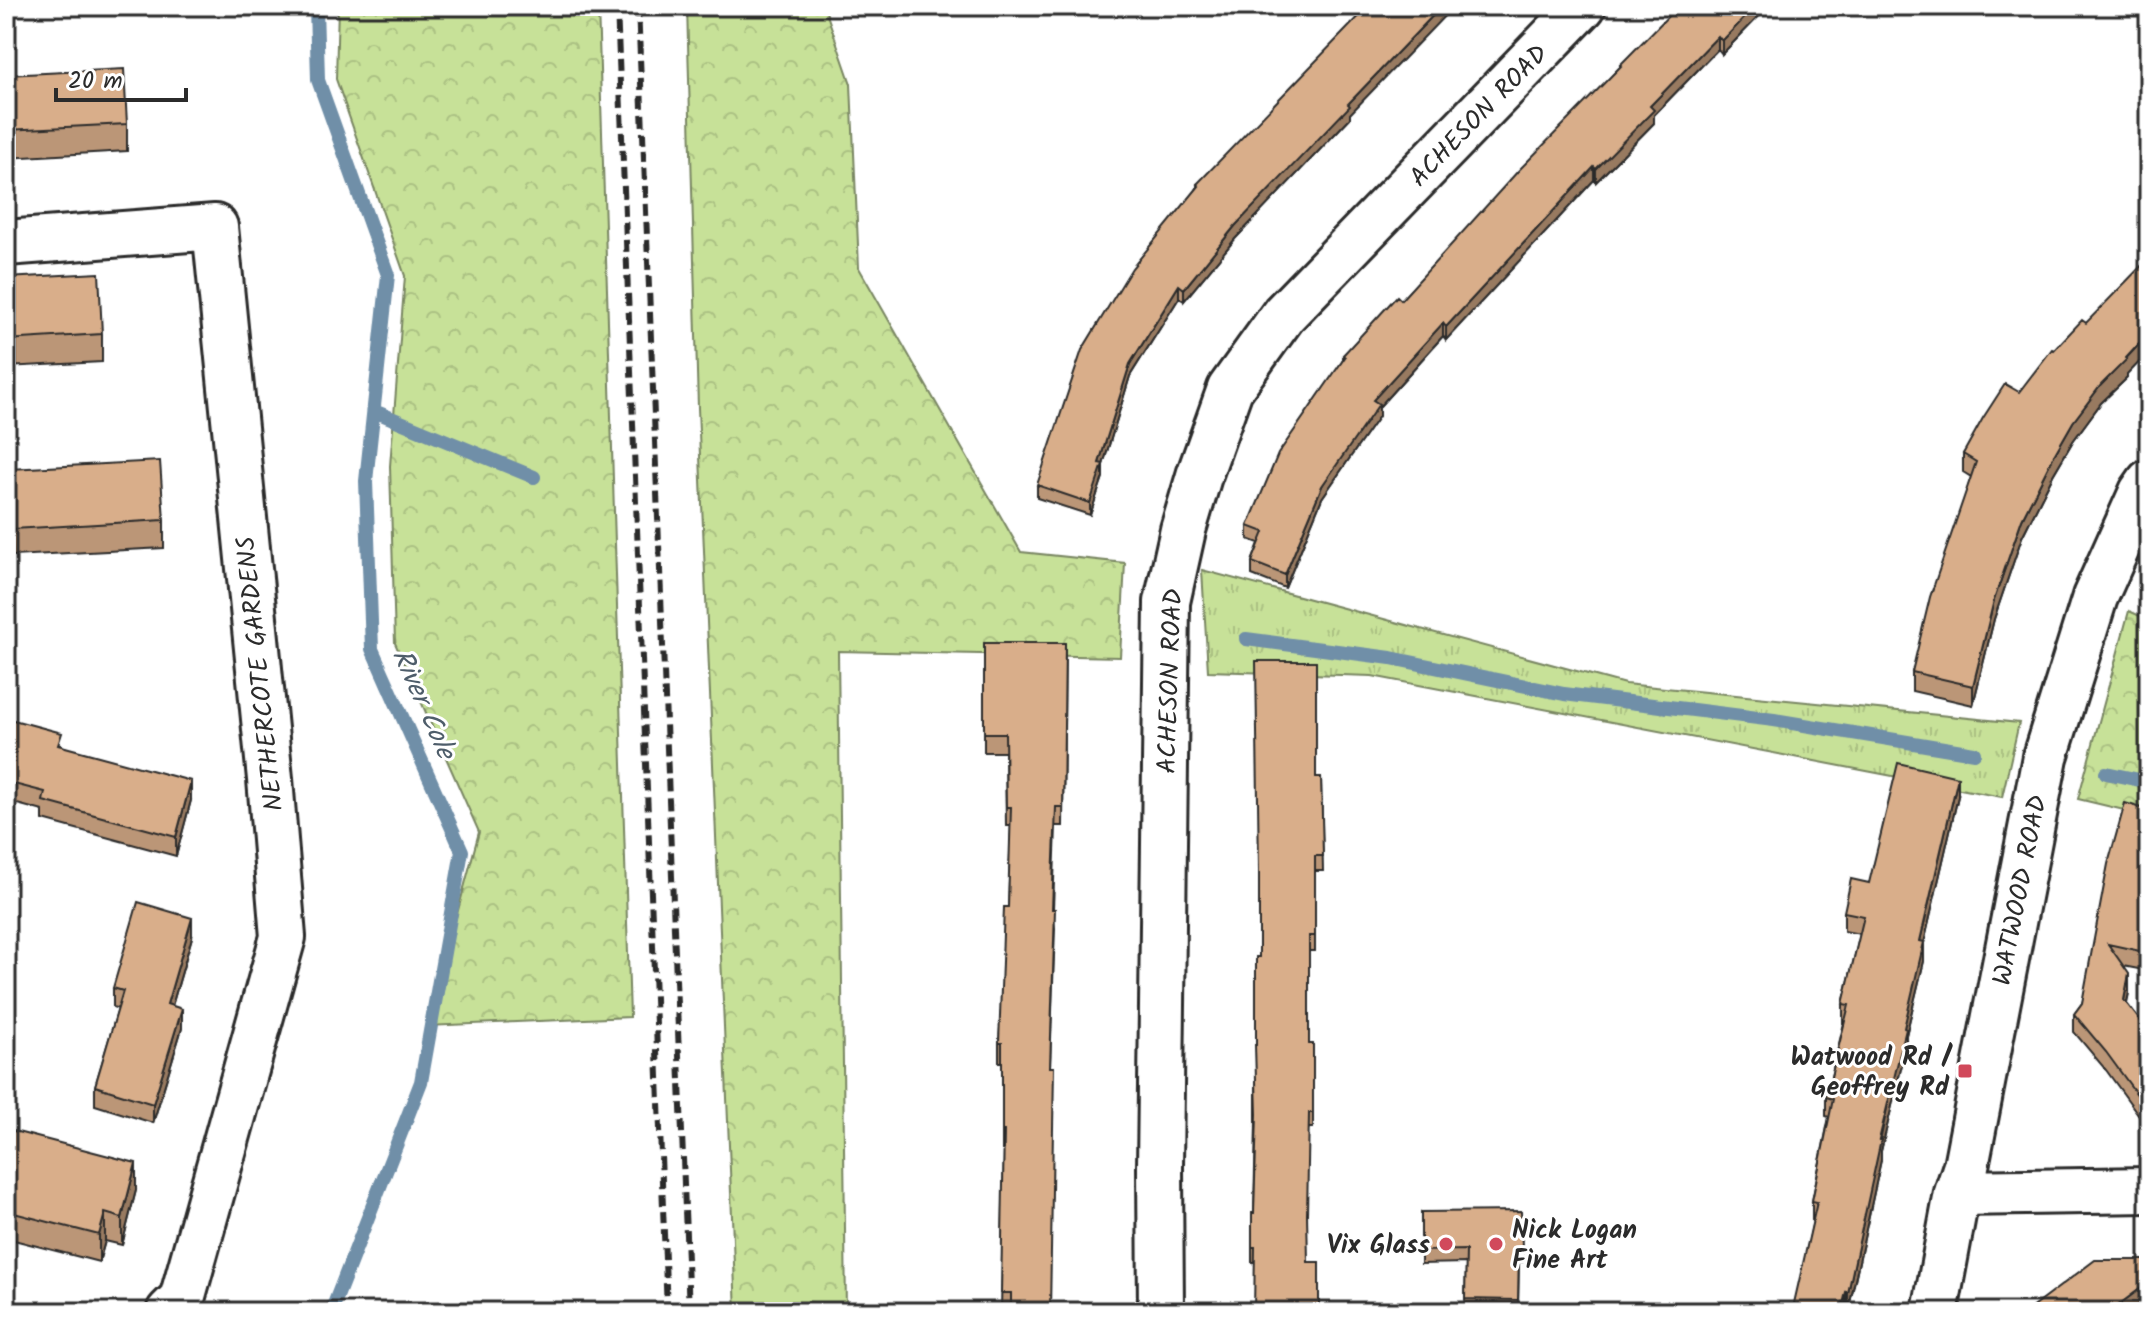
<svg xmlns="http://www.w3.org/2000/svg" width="2155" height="1318" font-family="Kalam,sans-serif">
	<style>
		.grass { fill: url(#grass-tufts); stroke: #798662; stroke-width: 2 }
		.forest { fill: url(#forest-crowns); stroke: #798662; stroke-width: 2 }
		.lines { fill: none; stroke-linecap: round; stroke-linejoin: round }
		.stream { stroke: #708fa8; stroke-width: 14 }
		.minor-casing { stroke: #2b2b2b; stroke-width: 50 }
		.minor { stroke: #fff; stroke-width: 44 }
		.rail { stroke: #2b2b2b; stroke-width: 6; stroke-dasharray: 12 6; stroke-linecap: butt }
		.wall { fill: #bb9677; stroke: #2b2b2b; stroke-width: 2 }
		.shaded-wall { fill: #987a61; stroke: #2b2b2b; stroke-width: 2 }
		.building { fill: #d9ae8a; stroke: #2b2b2b; stroke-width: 2 }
		.poi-dot { fill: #d1495b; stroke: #fff; stroke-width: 3 }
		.labels { text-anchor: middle; stroke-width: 6; stroke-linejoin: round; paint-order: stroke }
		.street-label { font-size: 26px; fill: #2b2b2b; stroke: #fff }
		.poi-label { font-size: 26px; font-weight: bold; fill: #2b2b2b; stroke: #fff; text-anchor: end }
		.water-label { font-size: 28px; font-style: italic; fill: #4e5d6a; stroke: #fff }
	</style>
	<defs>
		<pattern id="grass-tufts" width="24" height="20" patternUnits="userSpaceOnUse" patternTransform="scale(2)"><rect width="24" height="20" fill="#c7e198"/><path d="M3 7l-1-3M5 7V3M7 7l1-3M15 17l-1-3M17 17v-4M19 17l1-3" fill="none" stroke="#abc183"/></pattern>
		<pattern id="forest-crowns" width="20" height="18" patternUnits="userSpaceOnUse" patternTransform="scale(2)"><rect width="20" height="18" fill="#c7e198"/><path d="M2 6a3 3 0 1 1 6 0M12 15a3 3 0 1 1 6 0" fill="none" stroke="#abc183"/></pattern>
	</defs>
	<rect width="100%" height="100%" fill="#fff"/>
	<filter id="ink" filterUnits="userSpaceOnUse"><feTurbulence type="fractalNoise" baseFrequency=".0125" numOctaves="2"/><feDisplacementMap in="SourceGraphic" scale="16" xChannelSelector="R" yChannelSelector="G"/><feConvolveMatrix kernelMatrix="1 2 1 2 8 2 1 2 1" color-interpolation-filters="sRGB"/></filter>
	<g filter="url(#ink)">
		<path class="grass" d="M1202 570 1625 684 2019 723 2002 797 1372 676 1208 671Z"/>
		<path class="forest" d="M338 6H598L630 1017 427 1026 479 832 395 643 390 466 405 276 336 79Z
			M687 6H824L851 84 859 268 1021 552 1125 563 1120 657 838 651 846 1312H736L698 408Z
			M2129 611 2149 620V816L2078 799Z"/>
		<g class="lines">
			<path class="stream" d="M316 6 318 80 388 275 366 481 372 649 462 851 421 1082 331 1312
				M374 411 534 477
				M1246 639 1391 658 1564 694 1774 720 1974 753
				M2106 773 2149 782"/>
			<defs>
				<path id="minor" d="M6 243 215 227 270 779 283 937 182 1299 169 1312
					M1957 1193 2149 1190
					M1161 1312 1160 1167 1167 602 1183 530 1199 476 1230 389 1284 314 1583 6
					M1935 1312 1957 1193 1966 1166 2045 757 2095 597 2142 492 2149 482"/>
			</defs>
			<use href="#minor" class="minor-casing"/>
			<use href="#minor" class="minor"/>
			<path class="rail" d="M617 6 667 1312
				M638 6 689 1312"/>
		</g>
		<path class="wall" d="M1769 6 1722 54 1718 49 1654 115V123L1596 182 1594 180 1446 340 1443 336 1379 407V416L1322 498 1285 588 1252 575V562L1259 543 1248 539V526L1343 360V355L1401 300 1620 67V65Z
			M6 75 127 124V151L6 158Z
			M1350 114V118L1235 239 1184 301 1179 298 1130 376 1103 465V477L1090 515 1037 498V485L1197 188V184Z
			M6 278 102 334V362L6 367Z
			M2127 375V378L2101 403 2073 441 2053 475 2022 537 1994 619 1973 705 1912 691V672L1971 477 1963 472V454L2019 392Z
			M10 469 164 520V548L13 556 10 497Z
			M984 643H1065L1063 826H1056L1053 909 1055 928 1050 1067V1312H1001L1004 1150H1002V1062H999V1043L1008 907 1011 826H1006L1005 752H984Z
			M6 718 62 746 191 800 176 856 43 820V811L6 801Z
			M1316 777H1321L1323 871H1315V951H1309V1044H1313V1128H1309L1255 1262H1252V1213H1254L1256 1122V1045Z
			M1958 796 1924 943V961L1906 1035V1048L1881 1151V1160L1848 1312 1846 1311 1798 1290 1813 1221H1812V1201L1829 1117 1826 1116V1097L1844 1023H1843V1004L1860 934 1844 931V912L1869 883Z
			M2149 810V971L2123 966 2129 992 2127 1004 2149 1032V1111L2141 1118 2106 1070 2074 1032V1014L2082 1003Z
			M192 937 172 1006 182 1028 153 1123 95 1105V1086L118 1009 113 1007V988Z
			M6 1129 136 1190 122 1245 105 1241 99 1262 6 1238Z
			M1421 1212 1522 1249V1262H1519L1518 1312H1465L1466 1263 1421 1264Z"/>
		<path class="shaded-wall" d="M1442 6H1454L1350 114V118L1235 239 1184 301V289L1235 226 1348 104Z
			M1756 6H1769L1722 54V41Z
			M1718 36V49L1654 115V123L1596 182V169L1650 106Z
			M1594 167V180L1446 340V327Z
			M1179 285V298L1130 376 1103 465V477L1090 515V503L1099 463 1130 364Z
			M1443 323V336L1379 407V416L1322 498 1285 588V575L1322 486 1373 400Z
			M2149 334V352L2127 375V378L2101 403 2073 441 2053 475 2022 537 1994 619 1973 705V686L1994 600 2022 519 2053 457 2073 422 2101 385Z
			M1958 777V796L1924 943V961L1906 1035V1048L1881 1151V1160L1848 1312V1293L1904 1028 1920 941Z
			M191 781V800L176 856V837Z
			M192 918V937L167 1023V1004Z
			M2129 974V992L2124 1018V1000Z
			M182 1009V1028L153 1123V1104Z
			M2149 1093V1111L2141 1118V1100Z
			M136 1163V1190L122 1245V1218Z
			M105 1213V1241L99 1262V1235Z
			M2145 1285V1301L2131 1312H2109Z
			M1846 1292V1312H1841Z"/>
		<path class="building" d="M1369 6H1442L1348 104 1350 106 1235 226 1184 289 1179 285 1130 364 1099 463 1103 464 1090 503 1037 485 1082 350 1132 268 1199 186 1197 184Z
			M1678 6H1756L1722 41 1718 36 1650 106 1654 110 1596 169 1594 167 1446 327 1443 323 1373 400 1379 404 1322 486 1285 575 1252 562 1264 532 1248 526 1278 454 1345 357 1343 355 1397 296 1401 300 1519 170 1621 66 1620 65Z
			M124 69 127 124 6 130V75Z
			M2149 258V333L2126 358 2127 359 2101 385 2073 422 2053 457 2022 519 1994 600 1973 686 1912 672 1930 597 1976 462 1963 454 1983 418 2005 384 2019 392 2052 349 2054 350 2082 320 2086 323Z
			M99 273 102 334 6 340V278Z
			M160 461 164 520 13 529 10 469Z
			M984 643H1065L1063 807H1056L1052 909H1055L1050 1067H1054L1050 1312H1011V1293H1001L1004 1131H1002V1043H999L1004 907H1008L1011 807H1006L1005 733H984Z
			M1256 661H1316V777H1321L1323 856H1315V936H1309V1044H1313V1113H1309L1307 1214 1308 1262H1319V1312H1254L1255 1247H1252V1213H1254L1257 1114 1255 1045H1256V957H1259V870Z
			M6 718 62 733 58 745 191 781 176 837 43 801 45 792 6 782Z
			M1898 763 1958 777 1920 941 1924 942 1904 1028 1906 1029 1879 1140H1881L1848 1293 1846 1292 1841 1312H1792L1817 1202 1812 1201 1833 1099 1826 1097 1849 1005 1843 1004 1864 916 1844 912 1851 879 1869 883Z
			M2125 803 2149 810V953L2108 944 2129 974 2124 1000 2149 1032V1093L2141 1100 2106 1052 2074 1014 2082 1003 2108 864Z
			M138 902 192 918 167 1004 182 1009 153 1104 95 1086 123 991 113 988Z
			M6 1129 136 1163 122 1218 105 1213 99 1235 6 1211Z
			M1521 1211 1522 1249H1519L1518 1300 1465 1299 1466 1250 1421 1251V1212Z
			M2095 1260H2149V1312H2145V1285L2109 1312H2026Z"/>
	</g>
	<g class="poi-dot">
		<rect x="1957" y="1063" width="16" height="16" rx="4"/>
		<circle cx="1446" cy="1244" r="8"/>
		<circle cx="1496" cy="1244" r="8"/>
	</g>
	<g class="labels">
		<g class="street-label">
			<text transform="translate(1478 115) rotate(-46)" y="9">ACHESON ROAD</text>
			<text transform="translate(259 674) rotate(-96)" y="9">NETHERCOTE GARDENS</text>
			<text transform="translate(1169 681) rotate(-88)" y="9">ACHESON ROAD</text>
			<text transform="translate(2019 890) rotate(-79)" y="9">WATWOOD ROAD</text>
		</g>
		<g class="poi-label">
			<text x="1949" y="1065">Watwood Rd /<tspan x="1949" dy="30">Geoffrey Rd</tspan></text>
			<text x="1512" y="1238" text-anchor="start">Nick Logan<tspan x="1512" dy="30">Fine Art</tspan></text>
			<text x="1430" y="1253">Vix Glass</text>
		</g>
		<g class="water-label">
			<text transform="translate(425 703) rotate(66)" y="10">River Cole</text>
		</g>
	</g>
	<rect width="2155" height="1318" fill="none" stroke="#fff" stroke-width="32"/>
	<rect x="16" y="16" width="2123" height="1286" fill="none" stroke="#2b2b2b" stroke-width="3" filter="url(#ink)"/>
	<path d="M56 88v12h130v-12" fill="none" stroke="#2b2b2b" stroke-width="4"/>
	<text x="68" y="88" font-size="24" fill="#2b2b2b" stroke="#ffffff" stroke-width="6" paint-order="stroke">20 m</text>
</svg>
